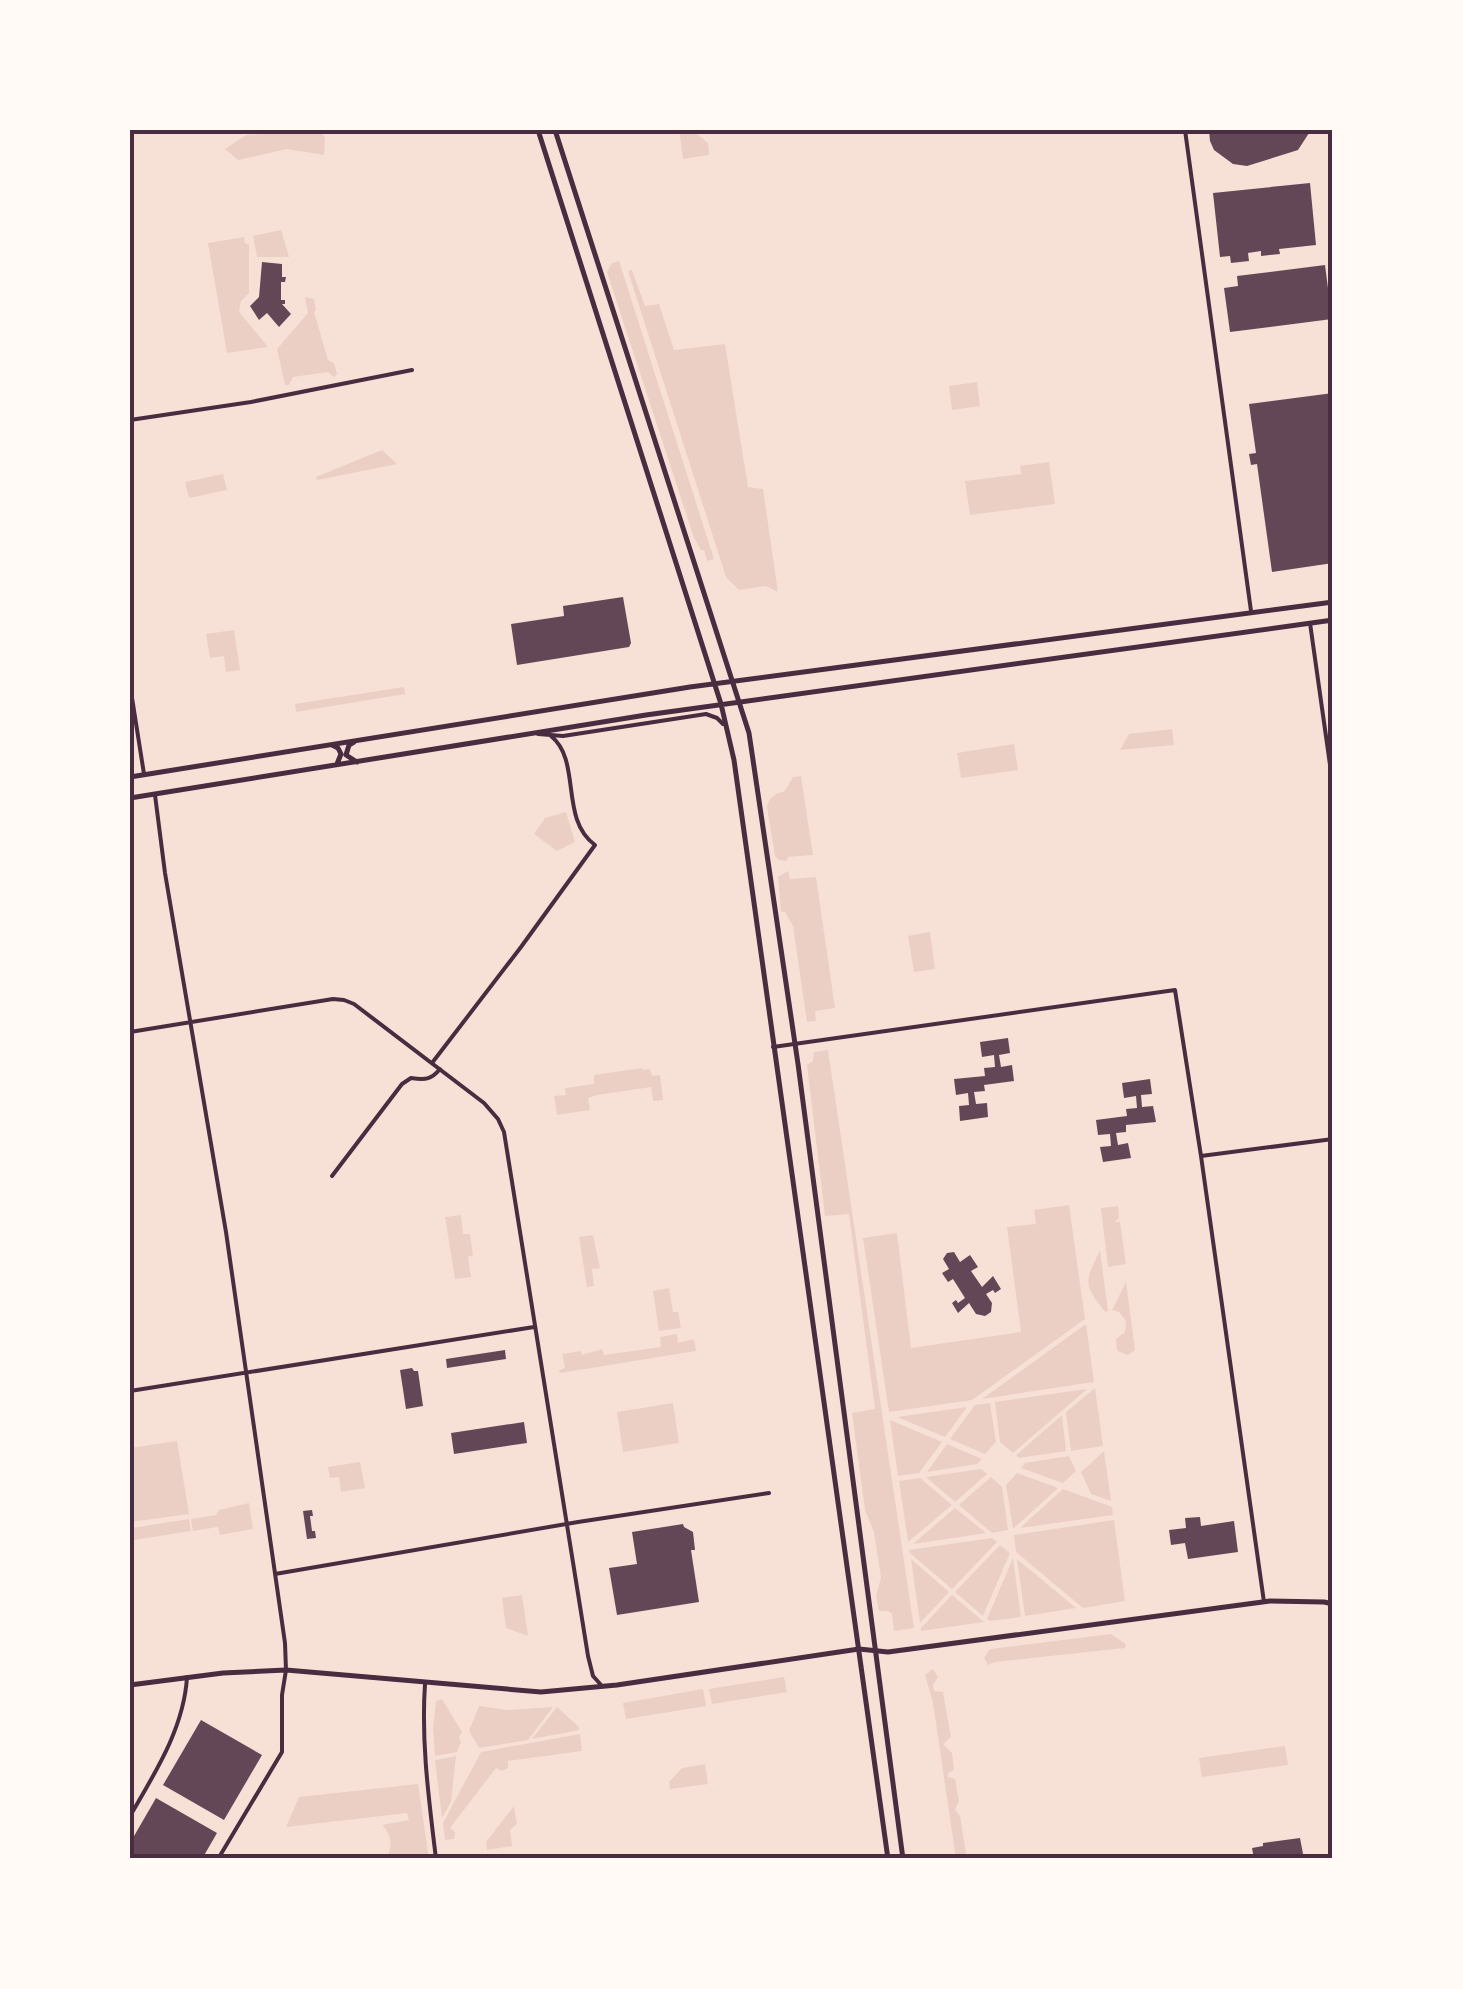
<svg xmlns="http://www.w3.org/2000/svg" width="1463" height="1989" font-family="Roboto,sans-serif">
	<style>
		.green { fill: #ebcfc5 }
		.building { fill: #644757 }
		.lines { fill: none; stroke-linecap: round; stroke-linejoin: round }
		.minor { stroke: #4a2c40; stroke-width: 4 }
		.tertiary { stroke: #4a2c40; stroke-width: 5 }
		.secondary { stroke: #4a2c40; stroke-width: 5 }
		.neatline { fill: none; stroke: #4a2c40; stroke-width: 4 }
	</style>
	<rect width="100%" height="100%" fill="#f7e1d7"/>
	<path class="green" d="M290 130H320L325 138 324 155 287 149 238 160 225 149 246 135 281 133Z
		M679 130H692L708 143 709 155 683 159Z
		M281 230 289 257H257L253 236Z
		M244 237 245 243 249 245V293L241 301 239 312 268 347 227 353 208 243Z
		M619 261 714 559 707 561 704 550H701L694 538 607 272 612 263Z
		M632 270 645 306 659 304 674 350 725 344 748 487 763 489 778 592 766 586 739 590 726 577 628 271Z
		M305 297 314 299 316 310 314 312 328 360 334 363 337 374 334 377 328 372 293 377 289 385H285L277 349 308 313Z
		M977 382 980 406 952 410 949 386Z
		M382 450 397 464 317 480 316 477Z
		M1049 462 1055 504 970 515 965 481 1021 474 1020 466Z
		M223 474 227 490 189 498 185 482Z
		M234 630 240 670 226 672 224 656 210 658 206 634Z
		M404 687 405 694 296 712 295 704Z
		M1172 729 1174 745 1120 750 1129 734Z
		M1014 744 1018 770 961 778 957 753Z
		M801 776 813 855 788 857 787 861 779 860 775 856 767 807C769 797 775 794 785 791L793 777Z
		M566 812 575 842 557 851 534 834 545 818Z
		M788 871 790 879 816 877 835 1008 815 1011 816 1021 807 1022 793 926 785 912H781L778 877Z
		M930 932 935 969 914 972 908 936Z
		M828 1050 914 1628 894 1631 892 1614 888 1611H879L876 1596 881 1578 874 1532 865 1510 852 1413 875 1409 849 1214 825 1216 807 1065 813 1061 814 1052Z
		M642 1068V1070L650 1069 652 1076 660 1075 663 1100 653 1101 651 1087 597 1095 588 1098 590 1110 557 1115 554 1096 566 1095 565 1088 594 1084V1075Z
		M1069 1205 1085 1319 972 1400 889 1412 863 1238 897 1233 911 1348 1021 1332 1007 1227 1036 1224 1034 1210Z
		M1118 1206 1119 1218 1115 1222H1120L1126 1264 1108 1267 1101 1208Z
		M461 1215 463 1234H470L473 1255 468 1257 471 1277 455 1279 445 1217Z
		M593 1235 600 1268 592 1269 594 1286 587 1287 579 1237Z
		M1100 1250 1108 1311 1105 1312C1082 1282 1085 1283 1100 1250Z
		M1126 1282 1135 1350 1128 1355 1117 1351 1116 1339 1125 1332 1126 1321 1119 1312 1112 1310Z
		M669 1288 673 1312H678L681 1328 659 1331 653 1291Z
		M1086 1324 1094 1382 982 1399Z
		M677 1334 678 1343 694 1339 696 1351 560 1373 559 1370 565 1368 562 1354 581 1351 582 1355 602 1349 604 1355 661 1347 660 1337Z
		M1095 1388 1103 1446 1071 1451 1066 1412Z
		M1087 1389 1013 1453 1000 1442 995 1402Z
		M673 1403 679 1443 623 1452 617 1412Z
		M990 1403 996 1442 985 1454 950 1439 975 1405Z
		M967 1407 945 1437 897 1417Z
		M1062 1415 1066 1451 1019 1458 1016 1455Z
		M890 1420 942 1442 919 1473 898 1476Z
		M177 1441 189 1514 131 1522 130 1448Z
		M947 1444 982 1459 977 1464 927 1472Z
		M1104 1451 1111 1501 1091 1494 1081 1472Z
		M1069 1456 1076 1471 1063 1483 1021 1468 1025 1463Z
		M360 1462 365 1488 341 1492 339 1477 330 1478 328 1467Z
		M981 1469 987 1474 955 1502 926 1477Z
		M1017 1473 1058 1488 1013 1529 1006 1485Z
		M991 1477 1002 1487 1008 1530 992 1533 959 1505Z
		M920 1478 952 1505 908 1542 899 1481Z
		M1063 1489 1112 1507 1113 1515 1020 1528Z
		M249 1503 253 1529 220 1535 218 1527 193 1531 191 1519 216 1515 219 1510Z
		M955 1508 986 1533 913 1544Z
		M189 1519 191 1531 134 1540 132 1528Z
		M1114 1520 1125 1601 1083 1608 1016 1552 1014 1535Z
		M992 1538 997 1542 952 1589 910 1553 909 1550Z
		M1000 1545 1010 1553 983 1616 955 1592Z
		M1013 1558 1021 1617 990 1621 987 1619Z
		M911 1559 949 1592 920 1623Z
		M1017 1559 1076 1608 1025 1616Z
		M522 1595 528 1636 506 1628 502 1598Z
		M952 1595 984 1622 921 1631V1628Z
		M1111 1634 1126 1644 1125 1648 995 1662 988 1665 984 1658 990 1649Z
		M933 1669 938 1677 933 1685 934 1691 943 1692 951 1737 943 1744 952 1753 954 1770 948 1773V1777L955 1779 959 1801 955 1810 960 1816 967 1859H956L933 1703 925 1675Z
		M784 1677 787 1692 712 1704 709 1689Z
		M703 1689 706 1706 626 1719 623 1703Z
		M442 1699 462 1732 459 1737 461 1742 457 1752 435 1756 433 1728 436 1701Z
		M479 1706 508 1710 553 1707 528 1740 479 1748 469 1731Z
		M557 1707 579 1727V1730L532 1739Z
		M580 1734 582 1751 508 1761V1768L502 1771 496 1768 450 1828 455 1832 454 1839 445 1840 443 1823 481 1752Z
		M1285 1746 1288 1765 1202 1777 1199 1758Z
		M456 1756 451 1802 442 1818 435 1760Z
		M705 1764 708 1784 670 1789 669 1782 682 1768Z
		M418 1784 429 1859H386C393 1847 392 1835 382 1825L409 1820 407 1813 286 1827 299 1797Z
		M514 1806 517 1824 510 1830 512 1846 487 1850 486 1842Z"/>
	<path class="building" d="M1209 130H1311L1298 150 1247 166 1233 164 1214 150 1210 141Z
		M1310 183 1316 245 1279 249 1280 254 1261 256V251L1248 253 1249 261 1231 263 1230 256 1220 257 1213 193Z
		M262 262 282 264V277H286L285 282H281V300H285V304H282L291 314 279 327 267 313 259 320 250 306 259 297Z
		M1325 265 1332 319 1230 332 1224 288 1238 286 1237 276Z
		M1333 393V563L1272 572 1257 464 1251 465 1249 454 1256 453 1249 404Z
		M623 597 631 643 629 647 517 665 511 624 564 616 563 606Z
		M1008 1038 1010 1053 999 1055 1001 1067 1012 1065 1014 1081 984 1085 985 1091 974 1092 976 1104 987 1103 988 1117 960 1121 959 1106 969 1105 968 1093 956 1095 954 1079 985 1076 984 1068 995 1067 994 1055 982 1057 980 1042Z
		M1150 1079 1152 1094 1141 1095 1142 1107 1153 1106 1156 1122 1126 1125V1132L1116 1133 1118 1145 1128 1143 1131 1158 1103 1162 1100 1147 1111 1146 1110 1134 1098 1135 1096 1120 1127 1116 1126 1109 1137 1108 1136 1096 1124 1098 1122 1083Z
		M954 1252 960 1262 970 1255 978 1267 971 1271 982 1287 993 1276 1001 1289 995 1293 993 1290 986 1294 992 1303 991 1312 985 1316 976 1314 969 1303 958 1313 952 1303 956 1300 958 1303 965 1298 953 1279 948 1282 942 1273 949 1269 943 1259 947 1253Z
		M505 1350 506 1359 447 1368 446 1359Z
		M412 1368 414 1371H418L423 1406 406 1409 400 1370Z
		M524 1422 527 1443 454 1454 451 1433Z
		M312 1510 313 1516H310L312 1531H315L316 1538 307 1539 303 1511Z
		M1200 1517 1201 1526 1234 1521 1238 1552 1188 1559 1185 1543 1171 1545 1169 1530 1186 1528 1185 1518Z
		M683 1524 684 1527 693 1532 695 1550H691L699 1602 617 1615 609 1568 637 1564 632 1532Z
		M201 1720 262 1755 224 1820 163 1785Z
		M156 1798 217 1833 202 1859H130V1843Z
		M1300 1838 1304 1859H1254L1252 1848 1263 1846V1843Z"/>
	<g class="lines">
		<path class="minor" d="M1185 130 1251 611
			M1330 130 1333 151
			M130 420 251 402 412 370
			M1310 623 1333 786
			M130 685 144 774
			M538 734 563 736 706 714 717 718 723 724
			M155 795 165 873 226 1232 285 1643 286 1670 282 1695V1752L218 1859
			M130 1032 333 999 344 1000 354 1004 484 1103 498 1119 504 1132 588 1656 593 1676 602 1686
			M773 1047 1175 990 1201 1156 1264 1602
			M432 1063 521 947 595 845C559 819 582 761 551 736
			M1201 1156 1333 1139
			M332 1176 402 1084 411 1078C425 1080 431 1080 440 1069
			M130 1391 534 1327
			M275 1574 578 1522 769 1493
			M425 1684C421 1743 429 1800 436 1859
			M130 1816C155 1773 184 1728 187 1677"/>
		<path class="tertiary" d="M130 1685 223 1673 286 1670 541 1692 617 1685 859 1649 888 1652 1270 1601 1324 1602 1333 1604"/>
		<path class="secondary" d="M538 130 721 704 734 760 888 1859
			M555 130 749 733 798 1064 903 1859
			M354 742 349 745 346 755 357 762
			M332 745 338 748 341 754 337 764
			M130 777 690 687 1333 602
			M130 798 646 715 1333 620"/>
	</g>
	<rect width="1463" height="1989" fill="none" stroke="#fffaf5" stroke-width="265"/>
	<rect x="132" y="132" width="1198" height="1724" class="neatline"/>
</svg>
